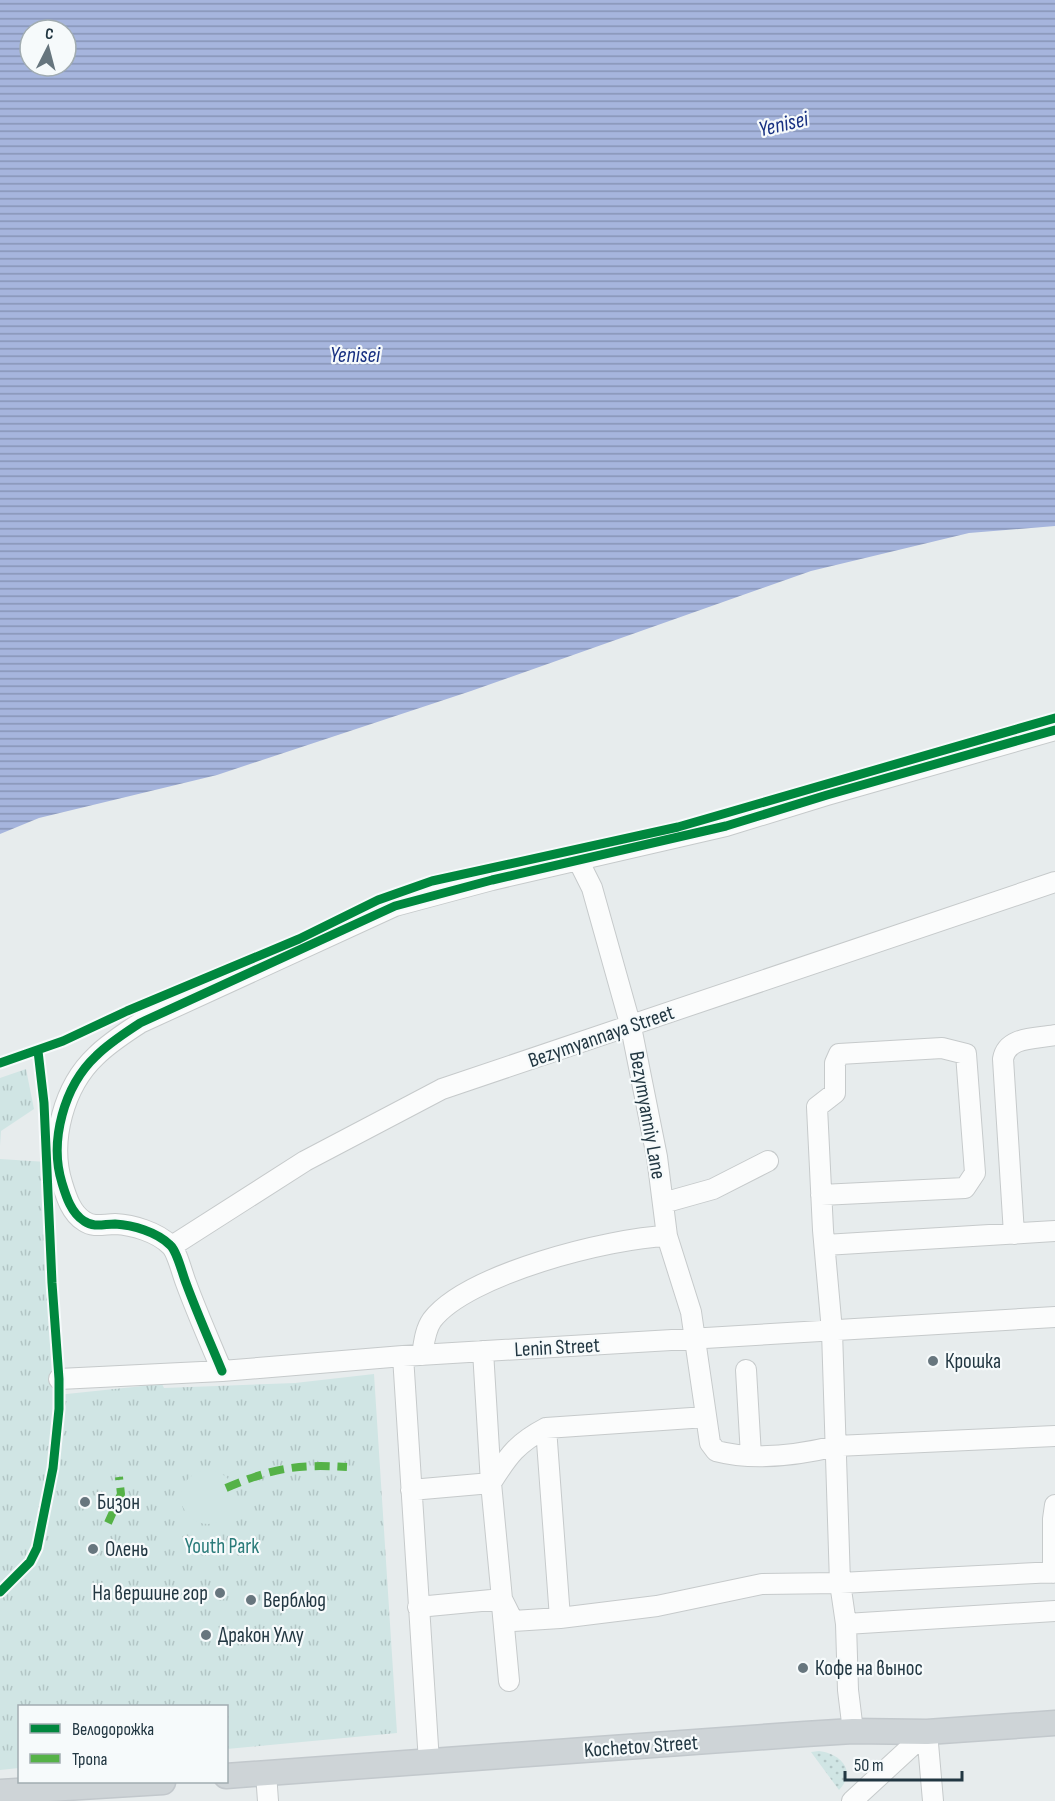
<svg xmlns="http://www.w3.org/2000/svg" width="1055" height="1801" font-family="'Sofia Sans Condensed',sans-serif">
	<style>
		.grass { fill: url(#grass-dots) }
		.park { fill: url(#park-tufts) }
		.pitch { fill: #d0e5e4 }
		.water { fill: url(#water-rules); fill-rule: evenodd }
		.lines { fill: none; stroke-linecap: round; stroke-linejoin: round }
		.minor-casing { stroke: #c6cacb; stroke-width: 22 }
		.major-casing { stroke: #c2c8cc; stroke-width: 27 }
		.minor { stroke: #fbfcfc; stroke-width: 20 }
		.major { stroke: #ced4d7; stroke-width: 24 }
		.quiet { stroke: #55b247; stroke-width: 8; stroke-dasharray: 15 8; stroke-linecap: butt }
		.cycleway-casing { stroke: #f6fafb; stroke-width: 13 }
		.cycleway { stroke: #00873e; stroke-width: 9 }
		.poi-dot { fill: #67767e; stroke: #f6fafb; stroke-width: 2 }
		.labels { text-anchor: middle; stroke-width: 4.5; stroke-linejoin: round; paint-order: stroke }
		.street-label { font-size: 21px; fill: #223742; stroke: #f6fafb }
		.poi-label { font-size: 21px; fill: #223742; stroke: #f6fafb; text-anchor: start }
		.park-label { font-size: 21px; fill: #2a7b7a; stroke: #f6fafb }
		.water-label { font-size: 22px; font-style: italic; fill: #183182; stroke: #f6fafb }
	</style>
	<defs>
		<pattern id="grass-dots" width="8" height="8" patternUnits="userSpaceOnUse" patternTransform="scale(1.5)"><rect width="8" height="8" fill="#d0e5e4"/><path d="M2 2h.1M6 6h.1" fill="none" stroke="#b2c5c5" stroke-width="1.8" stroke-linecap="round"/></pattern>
		<pattern id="park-tufts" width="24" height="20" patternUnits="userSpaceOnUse" patternTransform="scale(1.5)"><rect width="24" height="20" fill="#d0e5e4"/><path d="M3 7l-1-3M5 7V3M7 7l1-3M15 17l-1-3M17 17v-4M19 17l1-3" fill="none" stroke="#b2c5c5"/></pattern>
		<pattern id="water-rules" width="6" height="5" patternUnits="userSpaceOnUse" patternTransform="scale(1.5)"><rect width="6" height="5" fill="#a6b5dd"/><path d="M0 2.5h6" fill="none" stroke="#8794b5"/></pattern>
	</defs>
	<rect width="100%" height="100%" fill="#e7eced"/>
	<path class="grass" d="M819 1751C841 1754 857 1771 839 1790L811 1752Z"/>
	<path class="park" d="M26 1069 34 1109 1 1131 0 1146V1078Z
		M0 1159 47 1162 57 1395 162 1384 164 1388 295 1383 374 1374 397 1733 227 1749 226 1706H20L19 1768 0 1770Z"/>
	<path class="pitch" d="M181 1497a27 27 0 1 1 54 0a27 27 0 1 1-54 0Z"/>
	<path class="water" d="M0 0H1055V526L969 533 811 571 471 691 217 775 39 818 0 834ZM30 30H66V66H30Z"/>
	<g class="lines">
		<defs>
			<path id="minor" d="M578 860 592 888 631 1027 657 1157 667 1236 691 1312 710 1443 716 1451C754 1461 799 1455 836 1446L1055 1436
				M821 1195 965 1188 975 1173 966 1054 942 1048 839 1054 835 1063V1093L817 1107 823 1230 832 1331 840 1583 846 1624
				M663 1203 713 1189 768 1161
				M1014 1234 1003 1059C1007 1036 1036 1039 1055 1035
				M825 1245 1055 1231
				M172 1246 305 1161 442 1089 1055 882
				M422 1355C424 1343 425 1330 432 1320 467 1274 610 1238 667 1236
				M403 1356 429 1762
				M746 1370 751 1456
				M222 1371C210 1342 197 1313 186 1283 182 1273 177 1251 170 1245 157 1232 133 1225 115 1224 104 1224 94 1228 84 1221 71 1213 66 1196 62 1183 49 1141 64 1086 96 1056 109 1043 125 1033 140 1023L395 906 492 880 726 826 827 795 1055 730
				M59 1379 222 1371 403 1356 1055 1317
				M546 1428 560 1618
				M411 1490 491 1483C508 1456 517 1443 546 1428L706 1417
				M1053 1573V1519L1055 1505
				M502 1599 513 1621 560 1618 657 1606 762 1584 840 1583 1055 1572
				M502 1605 509 1681
				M418 1607 502 1599 491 1483 483 1351
				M853 1731 848 1690 846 1624 1055 1611
				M927 1732 933 1801
				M266 1773 268 1801
				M852 1801 927 1732"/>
			<path id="major" d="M226 1776 805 1734 853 1731 927 1732 1055 1723
				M0 1792 163 1782"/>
		</defs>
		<use href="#minor" class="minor-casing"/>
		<use href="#major" class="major-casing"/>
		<use href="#minor" class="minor"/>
		<use href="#major" class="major"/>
		<path class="quiet" d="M226 1488C273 1468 296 1464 347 1467
			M108 1523 121 1494 119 1477"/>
		<defs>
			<path id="cycleway" d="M0 1063 63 1041 127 1011 299 939 378 900 432 881 678 827 1055 718
				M222 1371C210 1342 197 1313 186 1283 182 1273 177 1251 170 1245 157 1232 133 1225 115 1224 104 1224 94 1228 84 1221 71 1213 66 1196 62 1183 49 1141 64 1086 96 1056 109 1043 125 1033 140 1023L395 906 492 880 726 826 827 795 1055 730
				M0 1592 30 1562 37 1548 53 1468 59 1409V1379L52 1283 44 1103 38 1051"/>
		</defs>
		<use href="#cycleway" class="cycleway-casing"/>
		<use href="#cycleway" class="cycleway"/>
	</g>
	<g class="poi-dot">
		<circle cx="933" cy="1361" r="6"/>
		<circle cx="85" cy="1502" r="6"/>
		<circle cx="93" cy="1549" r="6"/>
		<circle cx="220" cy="1593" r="6"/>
		<circle cx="251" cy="1600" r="6"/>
		<circle cx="206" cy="1635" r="6"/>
		<circle cx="803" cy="1668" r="6"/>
	</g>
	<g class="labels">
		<g class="street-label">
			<text transform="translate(601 1036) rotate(-19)" y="7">Bezymyannaya Street</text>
			<text transform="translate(648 1115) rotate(80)" y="7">Bezymyanniy Lane</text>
			<text transform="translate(557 1347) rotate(-3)" y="7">Lenin Street</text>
			<text transform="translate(641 1746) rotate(-4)" y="7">Kochetov Street</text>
		</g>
		<g class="poi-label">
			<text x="945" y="1368">Крошка</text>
			<text x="97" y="1509">Бизон</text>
			<text x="105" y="1556">Олень</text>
			<text x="208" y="1600" text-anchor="end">На вершине гор</text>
			<text x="263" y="1607">Верблюд</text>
			<text x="218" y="1642">Дракон Уллу</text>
			<text x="815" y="1675">Кофе на вынос</text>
		</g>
		<g class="park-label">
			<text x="222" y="1553">Youth Park</text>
		</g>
		<g class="water-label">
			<text transform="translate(783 123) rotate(-13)" y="8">Yenisei</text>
			<text x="355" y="362">Yenisei</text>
		</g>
	</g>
	<rect x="18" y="1705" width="210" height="78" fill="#f6fafb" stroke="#a1acb1" stroke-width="1.5"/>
	<rect x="30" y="1724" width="30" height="9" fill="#00873e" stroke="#a1acb1" stroke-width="1.5"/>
	<text x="72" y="1735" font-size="18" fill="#223742">Велодорожка</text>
	<rect x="30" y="1754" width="30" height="9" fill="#55b247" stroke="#a1acb1" stroke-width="1.5"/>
	<text x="72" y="1765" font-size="18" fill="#223742">Тропа</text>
	<g transform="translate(48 48) rotate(6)"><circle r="28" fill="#f6fafb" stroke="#a1acb1" stroke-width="1.5"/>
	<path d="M0-4.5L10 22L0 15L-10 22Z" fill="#67767e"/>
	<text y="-9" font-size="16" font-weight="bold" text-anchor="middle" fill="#223742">С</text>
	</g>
	<path d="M845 1771v9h117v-9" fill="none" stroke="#223742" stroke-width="3"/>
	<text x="854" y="1771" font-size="18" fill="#223742" stroke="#f6fafb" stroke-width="4.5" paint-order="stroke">50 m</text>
</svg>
